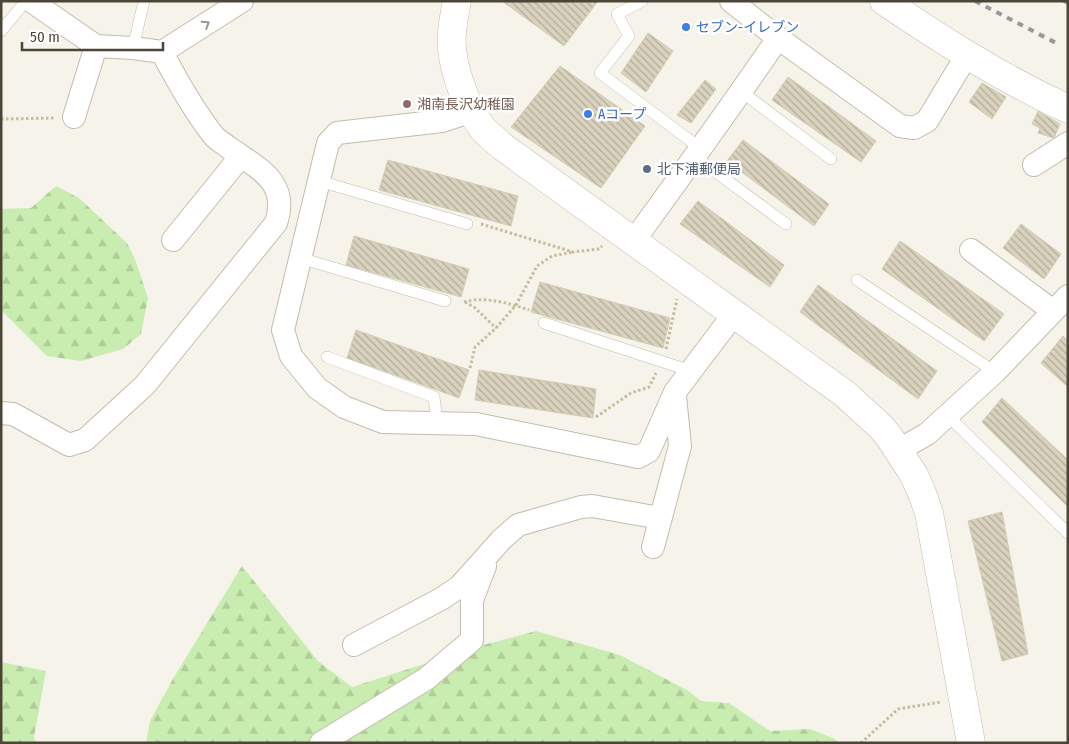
<svg xmlns="http://www.w3.org/2000/svg" width="1069" height="744" font-family="'Fira Sans Condensed','Noto Sans JP',sans-serif">
	<style>
		.forest { fill: url(#forest-firs) }
		.building { fill: url(#building-back-hatch); stroke: #d4cbb1 }
		.lines { fill: none; stroke-linecap: round; stroke-linejoin: round }
		.service-casing { stroke: #c2bdab; stroke-width: 12 }
		.minor-casing { stroke: #c2bdab; stroke-width: 24 }
		.tertiary-casing { stroke: #c2bdab; stroke-width: 29 }
		.path { stroke: #c5bc9b; stroke-width: 3; stroke-dasharray: 2.5 2.5; stroke-linecap: butt }
		.service { stroke: #fff; stroke-width: 11 }
		.minor { stroke: #fff; stroke-width: 22 }
		.tertiary { stroke: #fff; stroke-width: 28 }
		.rail { stroke: #999; stroke-width: 4; stroke-dasharray: 6 6; stroke-linecap: butt }
		.oneway { stroke: #9c9991 }
		.shop-dot { fill: #3f7fe0; stroke: #fff; stroke-width: 2 }
		.education-dot { fill: #8d6e63; stroke: #fff; stroke-width: 2 }
		.service-dot { fill: #5c6f8a; stroke: #fff; stroke-width: 2 }
		.labels { text-anchor: middle; stroke-width: 5; stroke-linejoin: round; paint-order: stroke }
		.shop-label { font-size: 14px; fill: #366cbe; stroke: #fff; text-anchor: start }
		.education-label { font-size: 14px; fill: #785e54; stroke: #fff; text-anchor: start }
		.service-label { font-size: 14px; fill: #4e5e75; stroke: #fff; text-anchor: start }
	</style>
	<defs>
		<pattern id="forest-firs" width="22" height="20" patternUnits="userSpaceOnUse" patternTransform="scale(1.25)"><rect width="22" height="20" fill="#c9edb0"/><path d="M5 1l3.5 6h-7zM16 11l3.5 6h-7z" fill="#aecd98"/></pattern>
		<pattern id="building-back-hatch" width="6" height="6" patternUnits="userSpaceOnUse" patternTransform="scale(1.25)"><rect width="6" height="6" fill="#d8d2be"/><path d="M-1 5l2 2M0 0l6 6M5-1l2 2" fill="none" stroke="#b1ac9b"/></pattern>
	</defs>
	<rect width="100%" height="100%" fill="#f6f4ea"/>
	<path class="forest" d="M56 186 79 198 127 243 135 259 148 298 141 334 123 349 81 361 47 356 1 310V209L31 208Z
		M242 566 318 661 352 687 487 644 536 631 620 655 687 690 701 701 729 703 770 731 810 729 835 739 838 743H146L150 721 174 677Z
		M1 662 46 671 34 737 36 743H1Z"/>
	<path class="building" d="M502 1H598L564 46Z
		M648 33 673 51 646 92 621 73Z
		M560 66 645 126 601 188 511 127Z
		M788 77 876 141 861 162 772 100Z
		M705 80 716 89 691 123 677 115Z
		M982 83 1006 97 992 119 969 102Z
		M1038 111 1060 124 1054 138 1038 133 1040 128 1032 124Z
		M743 140 829 204 814 226 727 161Z
		M388 160 518 196 511 226 379 190Z
		M698 201 784 265 770 287 680 224Z
		M1021 224 1061 254 1044 279 1003 248Z
		M354 236 469 269 461 297 346 265Z
		M900 241 1004 314 984 341 882 269Z
		M540 282 670 318 663 348 531 312Z
		M818 285 937 371 918 399 800 312Z
		M356 330 469 370 459 398 347 358Z
		M1063 336 1068 341V387L1041 363Z
		M479 370 596 389 593 418 475 400Z
		M1002 398 1068 460V507L982 422Z
		M1002 512 1028 654 1002 661 968 521Z"/>
	<g class="lines">
		<defs>
			<path id="service" d="M642 1 617 14 629 36 600 73 700 148
				M1 31 26 1
				M133 48 144 1
				M742 92 831 159
				M694 156 786 224
				M319 181 467 224
				M300 258 445 301
				M857 280 995 372
				M544 323 691 371
				M327 357 434 397 437 423
				M947 415 1068 533"/>
			<path id="minor" d="M31 1 96 46 133 48 162 52 242 1
				M731 1 778 38 900 126 914 128 927 121 967 55
				M472 111 442 121 337 133 328 143 283 330 291 356 317 388 344 407 383 422 476 424 638 457 649 451 675 392 734 314
				M74 117 96 46
				M1034 165 1068 143
				M173 240 241 156
				M633 242C682 174 731 107 778 38
				M971 250 1053 311
				M1 413 13 414 69 445 85 440 145 385 276 223C290 181 257 168 228 147 223 143 217 140 213 135 193 109 177 81 162 52
				M899 450 927 434 995 372 1068 296
				M653 547 680 446 675 396
				M354 645 441 599 459 587 502 539 518 525 581 507 592 506 660 518
				M321 743 426 679 472 640V600L485 566"/>
			<path id="tertiary" d="M457 1C455 11 453 21 452 32 449 61 465 106 483 129 489 135 496 141 503 147L845 394 881 427 890 438 914 475 922 493 929 513 971 743
				M884 1C943 41 1003 79 1068 109"/>
		</defs>
		<use href="#service" class="service-casing"/>
		<use href="#minor" class="minor-casing"/>
		<use href="#tertiary" class="tertiary-casing"/>
		<path class="path" d="M1 119 56 118
			M481 224 573 252 599 249 602 246
			M464 302C484 296 509 303 529 310
			M465 302 474 307 496 328
			M666 349 677 299
			M470 368 475 347 496 328 516 305 537 266 552 256 573 252
			M596 417 631 393 649 387 656 373
			M861 743 898 709 941 702"/>
		<use href="#service" class="service"/>
		<use href="#minor" class="minor"/>
		<use href="#tertiary" class="tertiary"/>
		<path class="rail" d="M975 1 1060 45
			M1064 1 1068 3"/>
	</g>
	<defs><path id="oneway-chevron" d="M-2-3.5L2.5 0L-2 3.5" fill="none" stroke-width="1.6" stroke-linecap="round" stroke-linejoin="round" transform="scale(1.25)"/></defs>
	<use class="oneway" href="#oneway-chevron" transform="translate(206 24) rotate(-33)"/>
	<g class="shop-dot">
		<circle cx="686" cy="27" r="5"/>
		<circle cx="588" cy="114" r="5"/>
	</g>
	<circle class="education-dot" cx="407" cy="104" r="5"/>
	<circle class="service-dot" cx="647" cy="169" r="5"/>
	<g class="labels">
		<g class="shop-label">
			<text x="696" y="32">セブン-イレブン</text>
			<text x="598" y="119">Aコープ</text>
		</g>
		<g class="education-label">
			<text x="417" y="109">湘南長沢幼稚園</text>
		</g>
		<g class="service-label">
			<text x="657" y="174">北下浦郵便局</text>
		</g>
	</g>
	<rect width="1069" height="744" fill="none" stroke="#4b4537" stroke-width="5"/>
	<path d="M22 42v8h141v-8" fill="none" stroke="#4b4537" stroke-width="2.5"/>
	<text x="30" y="42" font-size="15" fill="#4b4537" stroke="#ffffff" stroke-width="4" paint-order="stroke">50 m</text>
</svg>
